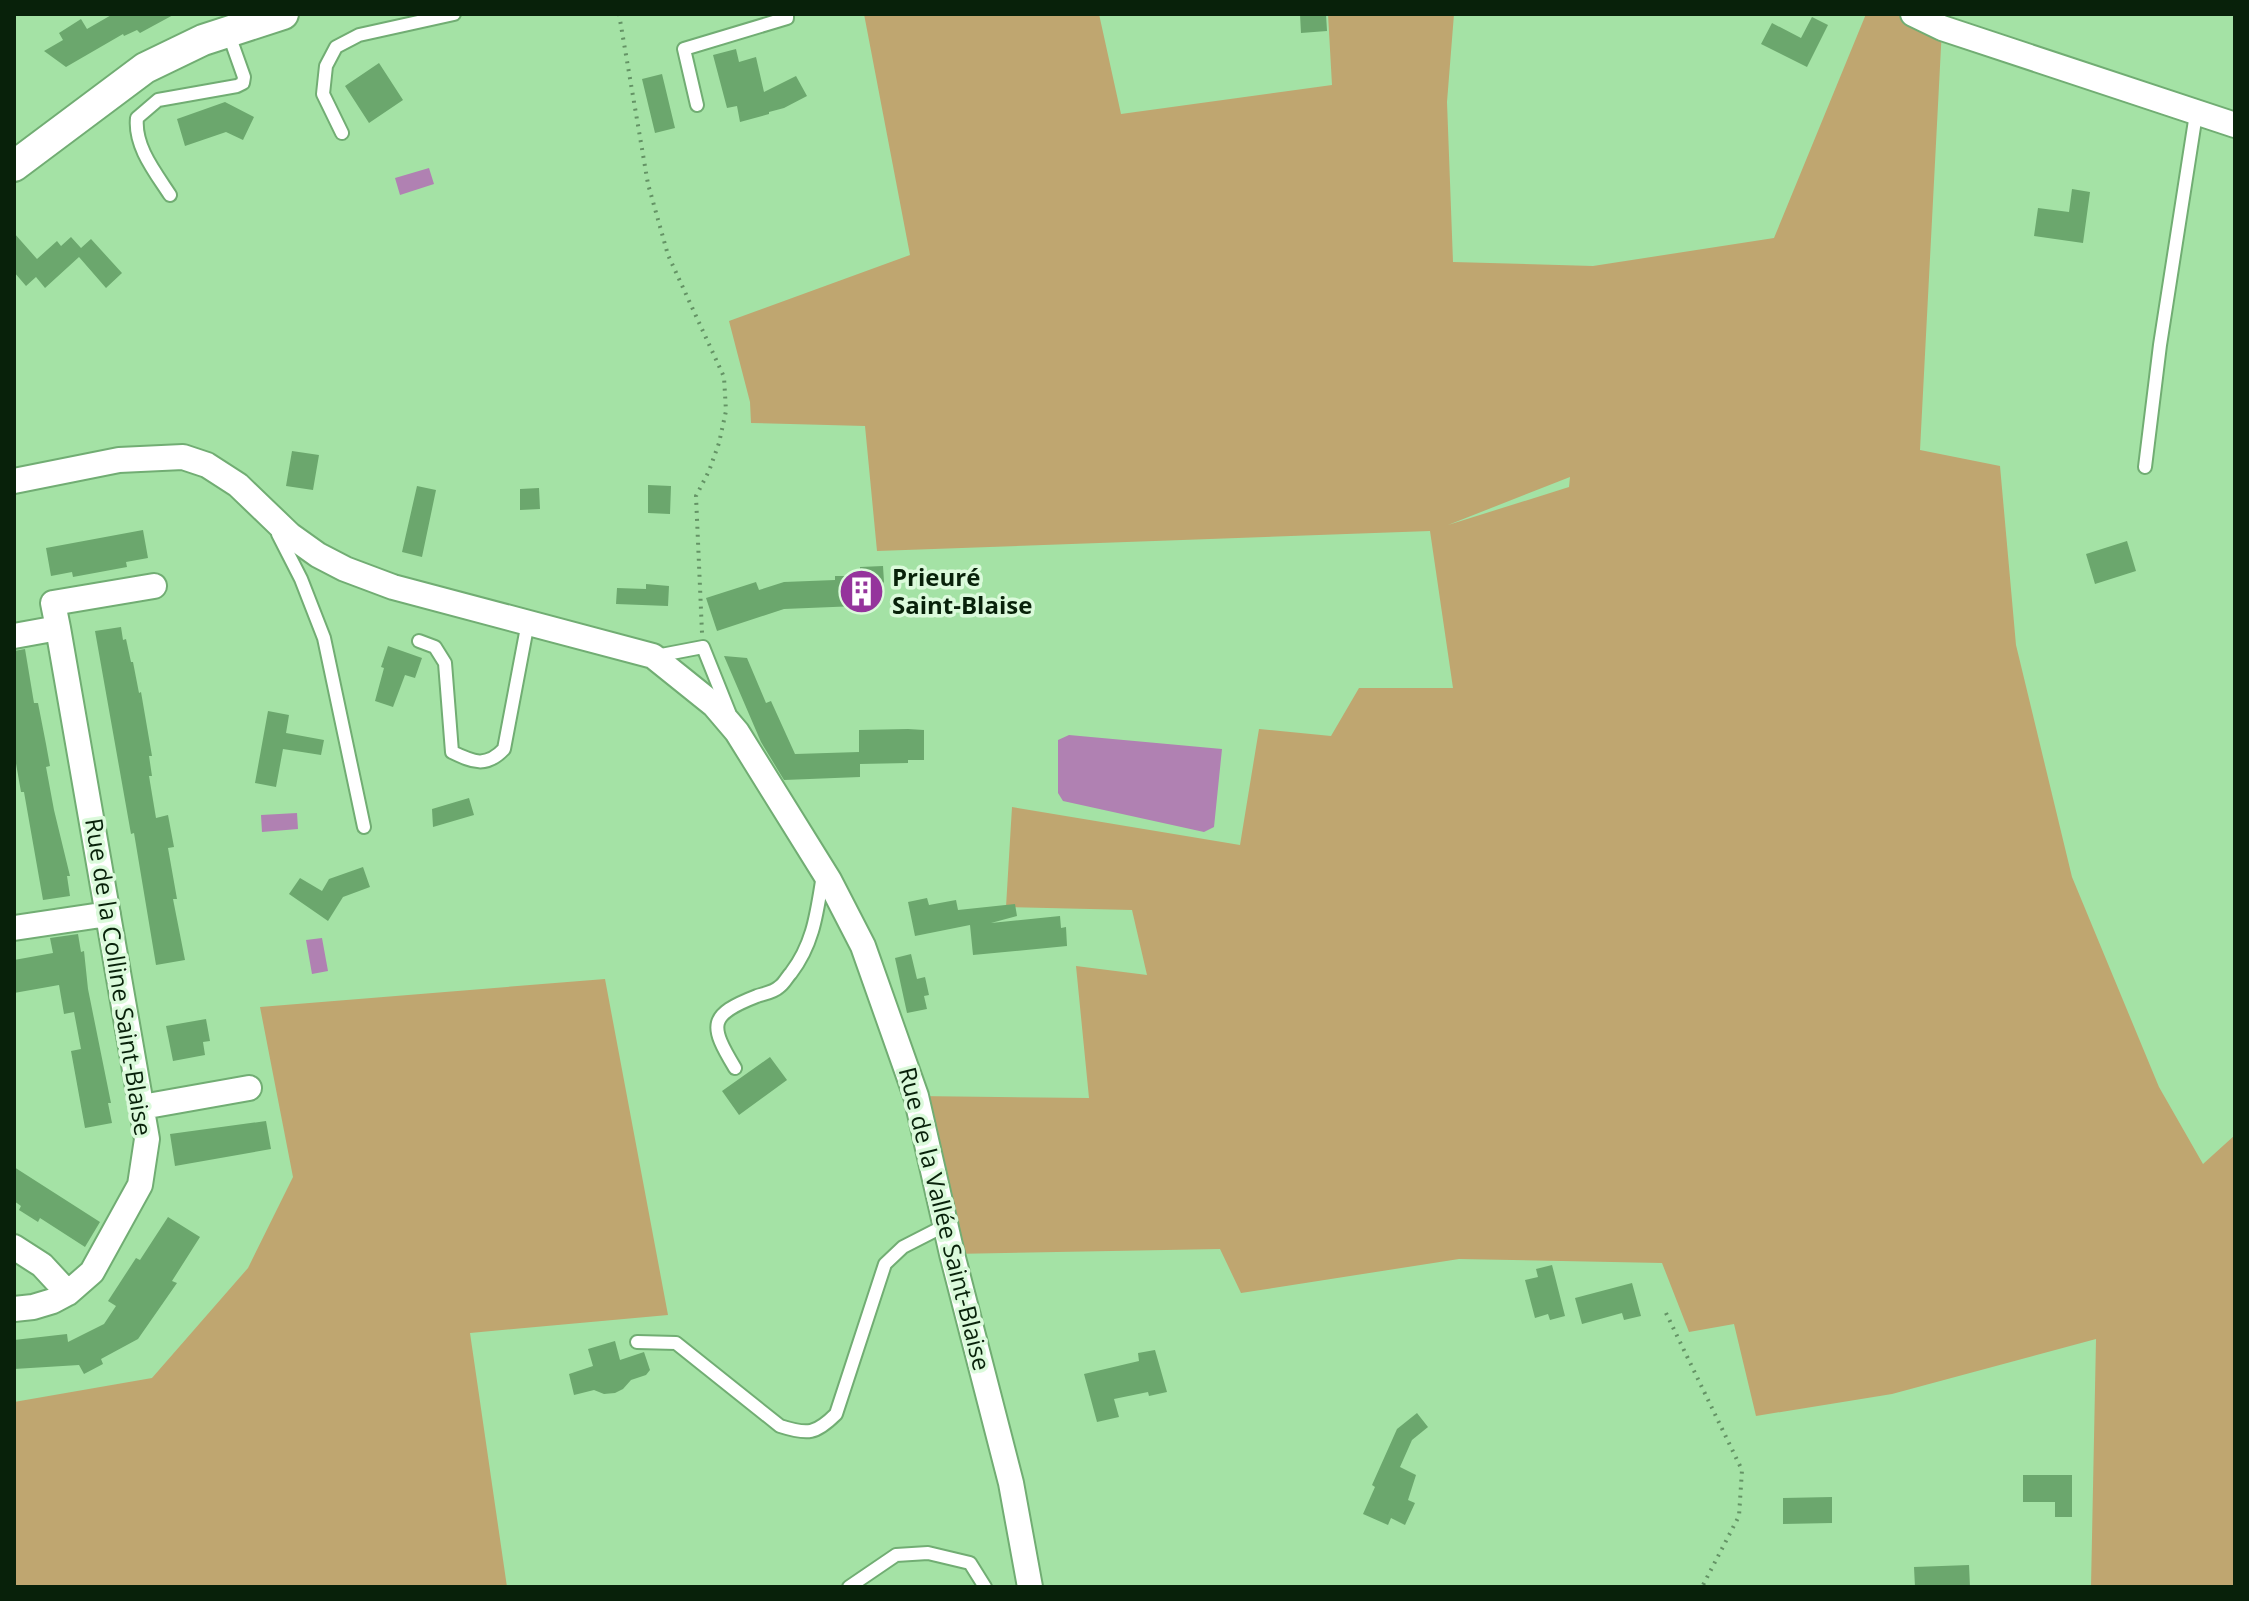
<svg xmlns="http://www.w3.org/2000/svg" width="2249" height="1601" font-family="'Open Sans',sans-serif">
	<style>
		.green { fill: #bfa670; fill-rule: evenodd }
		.water { fill: #b081b2 }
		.building { fill: #6ba76d }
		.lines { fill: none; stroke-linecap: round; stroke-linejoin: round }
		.service-casing { stroke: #71ad73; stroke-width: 16 }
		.minor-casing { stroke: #71ad73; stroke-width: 28 }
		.tertiary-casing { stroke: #71ad73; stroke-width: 34 }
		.path { stroke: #649365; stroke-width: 4; stroke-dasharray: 2 6; stroke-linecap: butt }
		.service { stroke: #fff; stroke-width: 12 }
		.minor { stroke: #fff; stroke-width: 24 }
		.tertiary { stroke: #fff; stroke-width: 30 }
		.labels { text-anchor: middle; stroke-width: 7; stroke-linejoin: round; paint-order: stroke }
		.poi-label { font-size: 24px; font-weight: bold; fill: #08210a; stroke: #dbfadb; text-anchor: start }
		.street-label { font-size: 24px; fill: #08210a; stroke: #dbfadb }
	</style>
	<rect width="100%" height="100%" fill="#a4e2a5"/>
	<path class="green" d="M864 14H1099L1121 114 1332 85 1328 14H1454L1447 102 1453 262 1593 266 1774 238 1866 14H1913L1942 28 1920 450 2000 466 2016 645 2072 877 2159 1087 2203 1164 2235 1135V1587H2091L2096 1339 1892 1394 1756 1416 1734 1324 1689 1332 1662 1263 1459 1259 1241 1293 1220 1249 952 1254 916 1096 1089 1098 1076 966 1147 975 1132 910 1006 907 1012 807 1240 845 1259 729 1331 736 1359 688H1453L1430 531 877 551 865 426 751 423 750 402 729 321 910 255ZM1570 477 1569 487 1448 525Z
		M605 979 668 1315 470 1333 507 1587H14V1402L152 1378 248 1268 293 1177 260 1007Z"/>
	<path class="water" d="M429 168 434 184 400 195 395 178Z
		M1069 735 1222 749 1214 827 1204 832 1063 801 1058 793V740Z
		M297 813 298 829 262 832 261 815Z
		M322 938 328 971 312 974 306 940Z"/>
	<path class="building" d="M113 14H175L140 33 137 30 124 36 123 34 66 67 44 51 63 40 59 33 81 19 87 29Z
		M1300 14H1326L1327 31 1301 33Z
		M1812 17 1828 25 1807 67 1761 44 1772 23 1801 38Z
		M736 49 739 62 756 57 764 92 796 76 807 96 784 108 769 112V114L740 122 737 106 727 108 713 55Z
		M379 63 403 100 369 123 345 86Z
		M662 74 675 128 655 133 642 79Z
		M225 102 254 117 243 140 226 132 185 146 177 119Z
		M2072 189 2090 192 2083 243 2034 236 2038 208 2069 212Z
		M14 233 37 259 57 241 61 246 71 237 81 248 91 239 122 273 106 288 79 257 45 288 36 277 26 286 14 272Z
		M292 451 319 455 313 490 286 486Z
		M648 485 671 486 670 514 648 513Z
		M417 486 436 490 422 557 402 552Z
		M539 488 540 509 520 510V489Z
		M143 530 148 558 126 562 127 567 73 577 72 572 51 576 46 548Z
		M2127 541 2136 571 2095 584 2086 554Z
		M883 566 884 582 857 606 784 609 717 631 706 598 756 582 759 590 784 582 835 580V576H857L860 575V567Z
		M646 584 669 586 668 606 616 604 617 588 646 589Z
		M121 627 123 640 126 639 131 662H133L139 693 141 692 152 756H149L152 776H149L156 818 168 815 174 847 168 848 177 899H173L185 960 156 965 134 833 131 834 95 631Z
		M388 646 422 658 415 678 405 675 393 707 375 701 384 668 381 667Z
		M25 649 34 703H38L46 744 50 766 46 767 54 810 70 876H67L70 896 43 900 24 792H21L14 752V651Z
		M724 656 747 658 766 703 771 701 795 754 859 752V730L908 729 924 730V760H908V763L860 764V777L784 780 761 742Z
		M268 711 289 715 286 733 324 740 321 755 283 749 276 787 255 783Z
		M469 798 474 815 433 827 432 809Z
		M363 867 370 887 343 897 328 921 289 894 300 878 322 891 329 879Z
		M927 898 929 905 956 900 958 910 1015 904 1017 916 991 923 1060 916 1061 928 1066 927 1067 946 973 955 970 925 915 936 908 902Z
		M78 934 81 952 84 951 88 989 111 1103H108L112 1123 85 1128 71 1051 81 1049 74 1012 64 1014 59 985 14 993V960L53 953 50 938Z
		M911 954 917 979 925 977 929 995 924 996 927 1009 907 1013 895 958Z
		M206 1019 210 1041 203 1042 205 1055 173 1061 166 1026Z
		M770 1057 787 1080 739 1115 722 1091Z
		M266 1121 271 1149 175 1166 170 1134Z
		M14 1167 100 1222 85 1247 40 1218 38 1222 19 1210 21 1206 14 1201Z
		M168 1217 200 1237 172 1281 177 1283 138 1339 101 1359 103 1364 84 1374 79 1365 14 1369V1340L67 1334 68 1342 104 1324 116 1306 108 1301 136 1258 140 1260Z
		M1552 1265 1565 1316 1550 1320 1548 1314 1535 1318 1525 1280 1538 1277 1536 1269Z
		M1632 1283 1641 1316 1624 1320 1622 1313 1582 1324 1575 1298Z
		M615 1341 620 1360 644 1352 650 1370 646 1375 631 1380 623 1389 615 1393 604 1394 594 1390 574 1395 569 1374 593 1366 588 1349Z
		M1155 1350 1167 1392 1149 1396 1148 1392 1114 1399 1119 1417 1097 1422 1084 1374 1139 1361 1138 1353Z
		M1417 1413 1428 1427 1412 1440 1400 1467 1416 1475 1408 1500 1415 1503 1405 1525 1391 1518 1388 1525 1363 1514 1375 1487 1372 1485 1397 1429Z
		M2023 1475H2072V1517H2055V1502H2023Z
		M1832 1497V1523L1783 1524V1498Z
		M1969 1565 1970 1587H1915L1914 1567Z"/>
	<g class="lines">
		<defs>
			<path id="service" d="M697 105 684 49 787 18V14
				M342 133 323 94 326 66 336 47 359 35 454 14
				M170 195C155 172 134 146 137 118L158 100 237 86 243 83 244 77 228 32
				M2145 467 2160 345 2196 114
				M278 534 301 579 324 638 364 827
				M419 641 435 647 445 663 452 752C473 762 486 768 504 749L528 622
				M656 656 703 647 729 712
				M735 1068C709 1025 708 1015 757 996 763 994 774 992 779 987 784 984 787 977 791 973 814 943 817 911 823 875
				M637 1342 676 1343 780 1426C808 1435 816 1434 836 1414L885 1264 903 1247 946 1225
				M849 1587 896 1555 928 1553 970 1563 985 1587"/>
			<path id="minor" d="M1913 14 1942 28 2235 125
				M14 481 119 460 183 457 207 465 238 485 290 535 318 555 345 569 393 587 653 656 714 705 737 732 829 880 863 946 916 1096 952 1254 1011 1483 1030 1587
				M58 628 53 603 154 586
				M14 636 58 628 147 1139 140 1185 92 1272 68 1293 53 1301 33 1307 14 1309
				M14 928 108 914
				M142 1107 249 1088
				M14 1247 42 1265 68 1293"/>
			<path id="tertiary" d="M14 166 145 68 203 40 283 14"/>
		</defs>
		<use href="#service" class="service-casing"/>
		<use href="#minor" class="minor-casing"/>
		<use href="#tertiary" class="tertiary-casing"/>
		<path class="path" d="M619 14 648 184 668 255 724 377 726 411 719 443 709 471 696 496 702 633
			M1666 1313 1742 1470 1739 1516 1702 1587"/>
		<use href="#service" class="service"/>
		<use href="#minor" class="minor"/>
		<use href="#tertiary" class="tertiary"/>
	</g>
	<defs>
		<symbol id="building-disc" viewBox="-11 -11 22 22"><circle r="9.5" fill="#95349c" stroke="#dbfadb"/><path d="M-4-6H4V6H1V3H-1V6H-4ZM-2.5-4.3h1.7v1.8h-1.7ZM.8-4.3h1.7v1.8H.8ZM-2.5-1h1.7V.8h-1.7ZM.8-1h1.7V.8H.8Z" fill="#fff"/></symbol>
	</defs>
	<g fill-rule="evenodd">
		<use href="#building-disc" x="836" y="566" width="51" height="51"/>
	</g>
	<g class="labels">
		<g class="poi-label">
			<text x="892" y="586">Prieuré<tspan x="892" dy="28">Saint-Blaise</tspan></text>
		</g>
		<g class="street-label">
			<text transform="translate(118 977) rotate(81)" y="8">Rue de la Colline Saint-Blaise</text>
			<text transform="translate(944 1219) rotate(76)" y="8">Rue de la Vallée Saint-Blaise</text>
		</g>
	</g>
	<rect width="2249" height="1601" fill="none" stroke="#08210a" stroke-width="32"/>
</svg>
